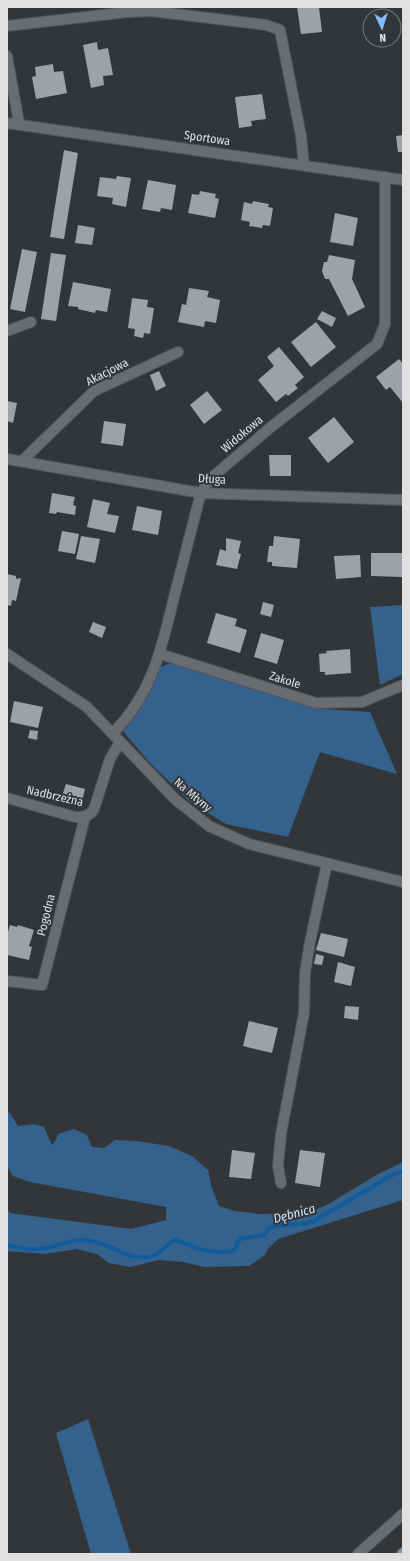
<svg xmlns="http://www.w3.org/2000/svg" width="410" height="1561" font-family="'Fira Sans Condensed',sans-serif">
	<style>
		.green { fill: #35618d }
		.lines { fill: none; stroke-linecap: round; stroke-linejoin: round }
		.stream { stroke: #105c9c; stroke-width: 4 }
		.building { fill: #9ea2a6 }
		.minor-casing { stroke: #525456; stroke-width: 12 }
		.major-casing { stroke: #525456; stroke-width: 12 }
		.minor { stroke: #696c70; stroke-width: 10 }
		.major { stroke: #7498bd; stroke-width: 10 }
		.labels { text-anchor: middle; stroke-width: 4; stroke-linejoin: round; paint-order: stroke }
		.street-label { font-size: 12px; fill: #dfe0e2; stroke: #333639 }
		.water-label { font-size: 13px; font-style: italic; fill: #d2e3f5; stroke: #333639 }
	</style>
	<rect width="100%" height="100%" fill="#333639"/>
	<path class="green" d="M403 605V674L380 685 370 607Z
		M173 662 325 709 370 712 397 774 320 752 288 837 226 824 190 802 149 762 122 730 142 703 158 668Z
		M7 1112 10 1113 18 1126 34 1124 44 1127 52 1145 56 1140 58 1134 74 1129 87 1135 92 1147 104 1148 115 1140 136 1141 169 1146 192 1156 208 1170 212 1188 219 1206 234 1211 260 1214 307 1213 327 1205 378 1174 403 1162V1200L278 1239 268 1249 265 1255 249 1266 204 1267 183 1262 159 1260 130 1267 109 1263 97 1254 77 1249 45 1254 7 1251V1209L10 1213 131 1229 166 1220V1207L30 1182 13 1176 8 1168 7 1170Z
		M88 1419 131 1554H91L56 1433Z"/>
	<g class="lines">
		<path class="stream" d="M7 1245C23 1249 36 1251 52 1247 63 1244 73 1239 85 1240 107 1241 126 1260 149 1257 159 1256 166 1245 174 1240 183 1241 188 1246 197 1248 204 1251 228 1254 234 1250 237 1247 237 1242 240 1239L264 1235 270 1228 275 1226 304 1224 314 1221 387 1178 397 1173 403 1171"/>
	</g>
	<path class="building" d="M297 7H319L322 32 301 34Z
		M97 42 98 50 108 48 113 75 103 76 104 85 91 88 83 45Z
		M53 64 54 72 63 71 67 93 36 99 32 77 36 76 35 67Z
		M262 94 266 119 251 121 252 126 239 128 235 97Z
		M403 135V152H398L396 136Z
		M64 150 78 153 64 239 50 237Z
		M117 176 131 178 126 207 112 204 113 198 97 196 100 177 116 179Z
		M148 180 176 185 172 210 161 208 160 212 142 209Z
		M200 191 216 194 215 198 219 199 215 218 188 213 192 194 199 195Z
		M253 201 269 204 268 207 273 208 270 226 263 225 262 228 249 226 250 222 241 220 244 202 252 204Z
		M335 213 358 218 353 246 330 242Z
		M78 225 95 228 92 245 75 243Z
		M22 249 37 252 25 312 10 309Z
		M51 253 66 255 56 321 41 319Z
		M329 255 355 260 352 279 365 307 348 316 329 279H325L322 271 324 262H327Z
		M73 282 111 289 107 312 96 310 95 313 78 309V307L68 306Z
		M189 288 209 291 207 297 220 300 216 323 205 321 204 327 178 322 182 304 186 305Z
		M132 298 148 300 147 307 154 308 150 334 144 333 143 338 134 336 135 329 128 328Z
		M322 311 336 318 332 327 317 319Z
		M316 322 336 347 311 367 291 342Z
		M279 347 304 377 295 385 298 388 288 396 286 394 276 402 258 380 274 366 267 357Z
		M399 359 403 364V403L390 387 386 390 376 377Z
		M159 371 166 386 156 391 150 375Z
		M207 391 222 410 204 424 190 405Z
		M7 401 17 403 13 423 7 421Z
		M334 417 354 442 328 463 308 438Z
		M104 421 126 424 123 446 101 443Z
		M269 455H291V476H270Z
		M52 493 75 497 73 505 76 506 75 515 57 512 56 514 49 513Z
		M93 499 110 503 107 514 119 516 115 533 87 527Z
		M137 506 162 511 158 535 132 530Z
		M62 531 79 534 75 554 58 551Z
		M81 536 100 539 95 563 76 559Z
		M274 536 300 539 297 568 272 566V562H267L269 546H273Z
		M226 538 241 541 238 553 241 554 237 569 216 565 220 549 226 551Z
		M371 553H403V577L371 576Z
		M360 555 361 577 336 579 334 556Z
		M7 574 16 576V579L21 578 16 601 12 600 11 606 7 605Z
		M263 602 274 605 271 617 260 614Z
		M216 613 237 619 235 626 247 630 240 653 207 643Z
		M93 622 106 627 102 638 89 632Z
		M261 633 284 640 277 664 254 657Z
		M350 649 351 673 325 675V672H320L319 654 327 653 326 651Z
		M14 701 43 707 38 728 10 722Z
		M30 730 38 731 37 740 28 738Z
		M66 784 85 789 81 805 61 799Z
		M10 925 17 927 18 925 34 930 29 946 32 947 29 960 7 955V935Z
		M321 933 348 939 344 957 316 950Z
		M316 954 324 956 322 965 314 964Z
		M338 962 355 967 351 986 334 982Z
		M345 1006 359 1007 358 1020 344 1018Z
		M249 1021 278 1028 272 1053 243 1046Z
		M232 1150 255 1153 251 1179 229 1177Z
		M300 1150 325 1153 320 1187 295 1183Z"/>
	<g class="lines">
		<defs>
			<path id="minor" d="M7 26 128 12 151 11 266 25 280 30 301 136 304 165
				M7 56 19 123
				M7 123 403 180
				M7 331 31 322
				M7 459 201 493 403 500
				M22 461 94 391 178 352
				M7 654 87 707 176 800 209 826 249 844 403 882
				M160 654 316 703 362 702 403 685
				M113 733C153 693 162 647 175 593 184 560 192 526 201 493L210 479 271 427 377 344 385 324V177
				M7 798 75 817C84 817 89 817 94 809L110 759 120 742
				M7 981 42 985 85 817
				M281 1183 278 1166 281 1134 304 1013 305 973 310 942 327 863
				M358 1554 403 1514"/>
			<path id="major" d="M402 1554 403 1553"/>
		</defs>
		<use href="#minor" class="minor-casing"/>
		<use href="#major" class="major-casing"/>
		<use href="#minor" class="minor"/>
		<use href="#major" class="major"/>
	</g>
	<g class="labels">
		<g class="street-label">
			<text transform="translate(207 138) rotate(8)" y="4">Sportowa</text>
			<text transform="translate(107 372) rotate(-27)" y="4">Akacjowa</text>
			<text transform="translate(242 434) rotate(-40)" y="4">Widokowa</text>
			<text transform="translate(212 479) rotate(4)" y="4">Długa</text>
			<text transform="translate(285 680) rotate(17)" y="4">Zakole</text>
			<text transform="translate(193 795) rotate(40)" y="4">Na Młyny</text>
			<text transform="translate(55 796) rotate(13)" y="4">Nadbrzeżna</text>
			<text transform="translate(46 915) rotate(-76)" y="4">Pogodna</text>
		</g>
		<g class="water-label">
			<text transform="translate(294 1213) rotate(-15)" y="5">Dębnica</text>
		</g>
	</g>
	<rect width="410" height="1561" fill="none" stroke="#dfe0e2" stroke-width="16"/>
	<g transform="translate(382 28) rotate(176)"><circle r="19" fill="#333639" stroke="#787a7d"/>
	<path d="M0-3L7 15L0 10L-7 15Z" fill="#81bdfa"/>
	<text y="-6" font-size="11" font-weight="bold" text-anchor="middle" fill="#dfe0e2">N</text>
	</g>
</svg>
